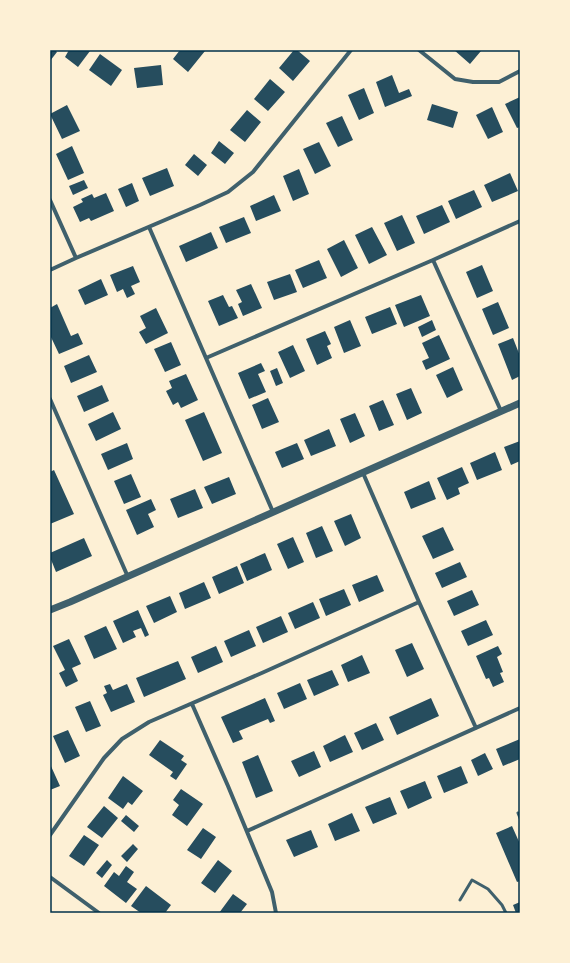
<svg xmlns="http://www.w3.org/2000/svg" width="570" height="963" font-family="Literata,serif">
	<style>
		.building { fill: #264d5e }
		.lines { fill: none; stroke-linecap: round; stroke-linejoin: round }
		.service { stroke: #3f606c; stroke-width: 3 }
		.minor { stroke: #3f606c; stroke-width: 4 }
		.tertiary { stroke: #3f606c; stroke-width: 7 }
		.neatline { fill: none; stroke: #003049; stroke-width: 1.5 }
	</style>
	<rect width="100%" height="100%" fill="#fdf0d5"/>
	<path class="building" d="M50 50H55L57 52 50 61Z
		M69 50H89L90 51 78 67 65 57Z
		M180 50H204L205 51 188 72 173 59Z
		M294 50H297L310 61 293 81 279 68Z
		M454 50H480L481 51 470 64Z
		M100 54 122 70 111 86 89 70Z
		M161 65 163 85 137 88 134 68Z
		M392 75 399 93 409 89 412 96 385 107 376 82Z
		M270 79 285 92 268 111 254 99Z
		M364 88 374 113 359 120 348 95Z
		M520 97V127L517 128 505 104Z
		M432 104 458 112 453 128 427 120Z
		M67 105 80 131 62 139 50 114Z
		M492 107 503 132 488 139 476 115Z
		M247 110 261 122 245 142 230 130Z
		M342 116 353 140 338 147 326 123Z
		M219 141 234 153 225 164 211 153Z
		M319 142 331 166 315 174 303 149Z
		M72 146 84 173 68 180 56 154Z
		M194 154 207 165 198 176 185 165Z
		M167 168 174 186 150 196 142 178Z
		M299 169 309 194 293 201 283 176Z
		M510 173 518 191 492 202 484 185Z
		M84 180 88 188 73 195 69 186Z
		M132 183 139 201 126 207 118 189Z
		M474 190 482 207 456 219 448 201Z
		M106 193 114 211 91 221 89 218 80 222 73 207 83 202 81 199 92 194 94 198Z
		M274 195 281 211 256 221 250 206Z
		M442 205 450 222 424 234 416 216Z
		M402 215 415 243 397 251 384 223Z
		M244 217 251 233 226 243 219 227Z
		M372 227 387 255 369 264 355 235Z
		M211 232 218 248 186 262 179 246Z
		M344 240 358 268 341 277 327 249Z
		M319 260 327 278 303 288 295 270Z
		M482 265 493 291 477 298 466 272Z
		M133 266 140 282 131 286 135 294 127 298 123 289 117 292 110 275Z
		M290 274 297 292 274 300 267 282Z
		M101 279 108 295 85 305 78 290Z
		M251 284 262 308 243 316 238 304 242 302 236 290Z
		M223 295 229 307 232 306 238 318 219 326 208 301Z
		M421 295 430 316 404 327 395 305Z
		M498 302 509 328 493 335 482 309Z
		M57 304 71 336 78 333 83 344 59 354 50 335V308Z
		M390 307 397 324 372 334 365 317Z
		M156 308 168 333 146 344 139 332 146 328 140 316Z
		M350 320 361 346 344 353 334 327Z
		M432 320 436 330 422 337 418 327Z
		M325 331 331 344 327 346 332 358 317 365 306 339Z
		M439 335 450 359 426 370 422 361 429 358 422 343Z
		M513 338 520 356V376L512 380 498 344Z
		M171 342 181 365 165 372 154 349Z
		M293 345 305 371 290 378 278 352Z
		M89 355 97 372 71 383 64 366Z
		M261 363 265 371 258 374 266 392 249 399 238 373Z
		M453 367 463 390 447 398 436 375Z
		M277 368 283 383 276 386 270 371Z
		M186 374 198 400 181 408 178 402 173 405 166 391 172 388 169 381Z
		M102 385 109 401 84 412 77 396Z
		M411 388 422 413 407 420 396 394Z
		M268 398 279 422 262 429 252 405Z
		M383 400 394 425 379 431 369 406Z
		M113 412 121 429 96 441 88 424Z
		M204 412 222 453 203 461 185 420Z
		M355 413 365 436 350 443 340 419Z
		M329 429 336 446 311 456 304 440Z
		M520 441V461L511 465 504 447Z
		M127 443 133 459 108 470 101 454Z
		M297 443 304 459 282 468 275 452Z
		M495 452 502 470 477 480 470 463Z
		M462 467 469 483 458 488 460 494 447 500 437 478Z
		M54 470 74 514 50 524V472Z
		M131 474 141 497 124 504 114 481Z
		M229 477 236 494 212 504 204 487Z
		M429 481 436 499 411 509 404 492Z
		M195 489 203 508 178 518 170 499Z
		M151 499 156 510 148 514 154 527 137 535 126 510Z
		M351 514 361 538 345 546 334 521Z
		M322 526 333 551 316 558 306 533Z
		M443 527 454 550 433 559 422 536Z
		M293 537 304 562 288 569 277 544Z
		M84 538 92 556 56 572 50 557V553Z
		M265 553 272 570 247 581 240 564Z
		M460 562 467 577 442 588 435 573Z
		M237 566 244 583 219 594 212 577Z
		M377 575 384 591 359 602 352 585Z
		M204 582 211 598 185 609 179 593Z
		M344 589 351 605 326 616 319 599Z
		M472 590 479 605 454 616 447 601Z
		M170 596 177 612 154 623 146 606Z
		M313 602 320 618 295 629 288 613Z
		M138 610 149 635 145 637 141 628 133 631 136 637 123 643 113 621Z
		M281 616 288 632 263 643 256 627Z
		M486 620 493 635 468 646 461 631Z
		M106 626 117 649 94 659 84 636Z
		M249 630 256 646 231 657 224 641Z
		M69 639 81 664 72 668 78 681 66 687 59 673 65 670 53 646Z
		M412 643 424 669 407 677 395 650Z
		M216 646 223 662 198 673 191 657Z
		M498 646 502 654 497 657 503 672 500 673 504 682 493 687 489 678 486 679 476 656Z
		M362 655 370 673 348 682 341 665Z
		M178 661 186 679 144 697 136 678Z
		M332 670 339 685 314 696 307 680Z
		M300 683 307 699 284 709 277 693Z
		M110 684 113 690 127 684 135 702 111 712 103 695 107 693 104 686Z
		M265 698 275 721 270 723 268 719 239 731 243 739 233 743 221 717Z
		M431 698 439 716 397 735 389 717Z
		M90 701 101 726 86 732 75 707Z
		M376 723 384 740 362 750 354 733Z
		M68 730 80 756 65 763 53 736Z
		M345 735 353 752 330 762 323 746Z
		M520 739V759L503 766 496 749Z
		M160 740 184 756 181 760 187 764 176 780 170 776 173 772 149 755Z
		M314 751 321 767 299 777 291 761Z
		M485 753 493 769 478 776 471 760Z
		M258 755 273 791 256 798 242 762Z
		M50 764 60 786 50 790Z
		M461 766 468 783 444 793 437 776Z
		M123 776 143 791 132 805 128 802 123 809 108 798Z
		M425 781 432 798 408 809 400 791Z
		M181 789 203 804 187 826 172 815 179 805 173 800Z
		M390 797 397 814 373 824 365 807Z
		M104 806 118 818 102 838 87 827Z
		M352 813 360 831 335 841 328 824Z
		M126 815 139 826 134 832 121 821Z
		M512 826 520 844V881L517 882 496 833Z
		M203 828 216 837 201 859 187 850Z
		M311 830 318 847 294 857 286 840Z
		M84 835 99 845 84 866 69 856Z
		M133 844 138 849 127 862 121 856Z
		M107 860 112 865 102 878 96 873Z
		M218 860 232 871 215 893 201 883Z
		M126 866 134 872 127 882 137 889 126 903 104 886 114 872 119 876Z
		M146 886 171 905 165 913H141L131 906Z
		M233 894 247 904 240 913H219Z
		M520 902V912L516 913 513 905Z"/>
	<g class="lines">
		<path class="service" d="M518 813 520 818
			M460 900 472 880 488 889 502 905 506 913"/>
		<path class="minor" d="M419 50 455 79 473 82H499L520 71
			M50 200 76 258
			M149 227 273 512
			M433 260 501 411
			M50 270 76 258 200 205 228 192 253 172 351 50
			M206 358 433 260 520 221
			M50 399 128 577
			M363 473 419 602 476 728
			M192 704 228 786 272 892 276 913
			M247 831 520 708
			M50 835 104 758 122 739 149 722 264 672 419 602
			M50 877 99 913"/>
		<path class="tertiary" d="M50 610 70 602 520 403"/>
	</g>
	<rect width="570" height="963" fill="none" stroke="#fdf0d5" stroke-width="102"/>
	<rect x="51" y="51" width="468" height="861" class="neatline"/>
</svg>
